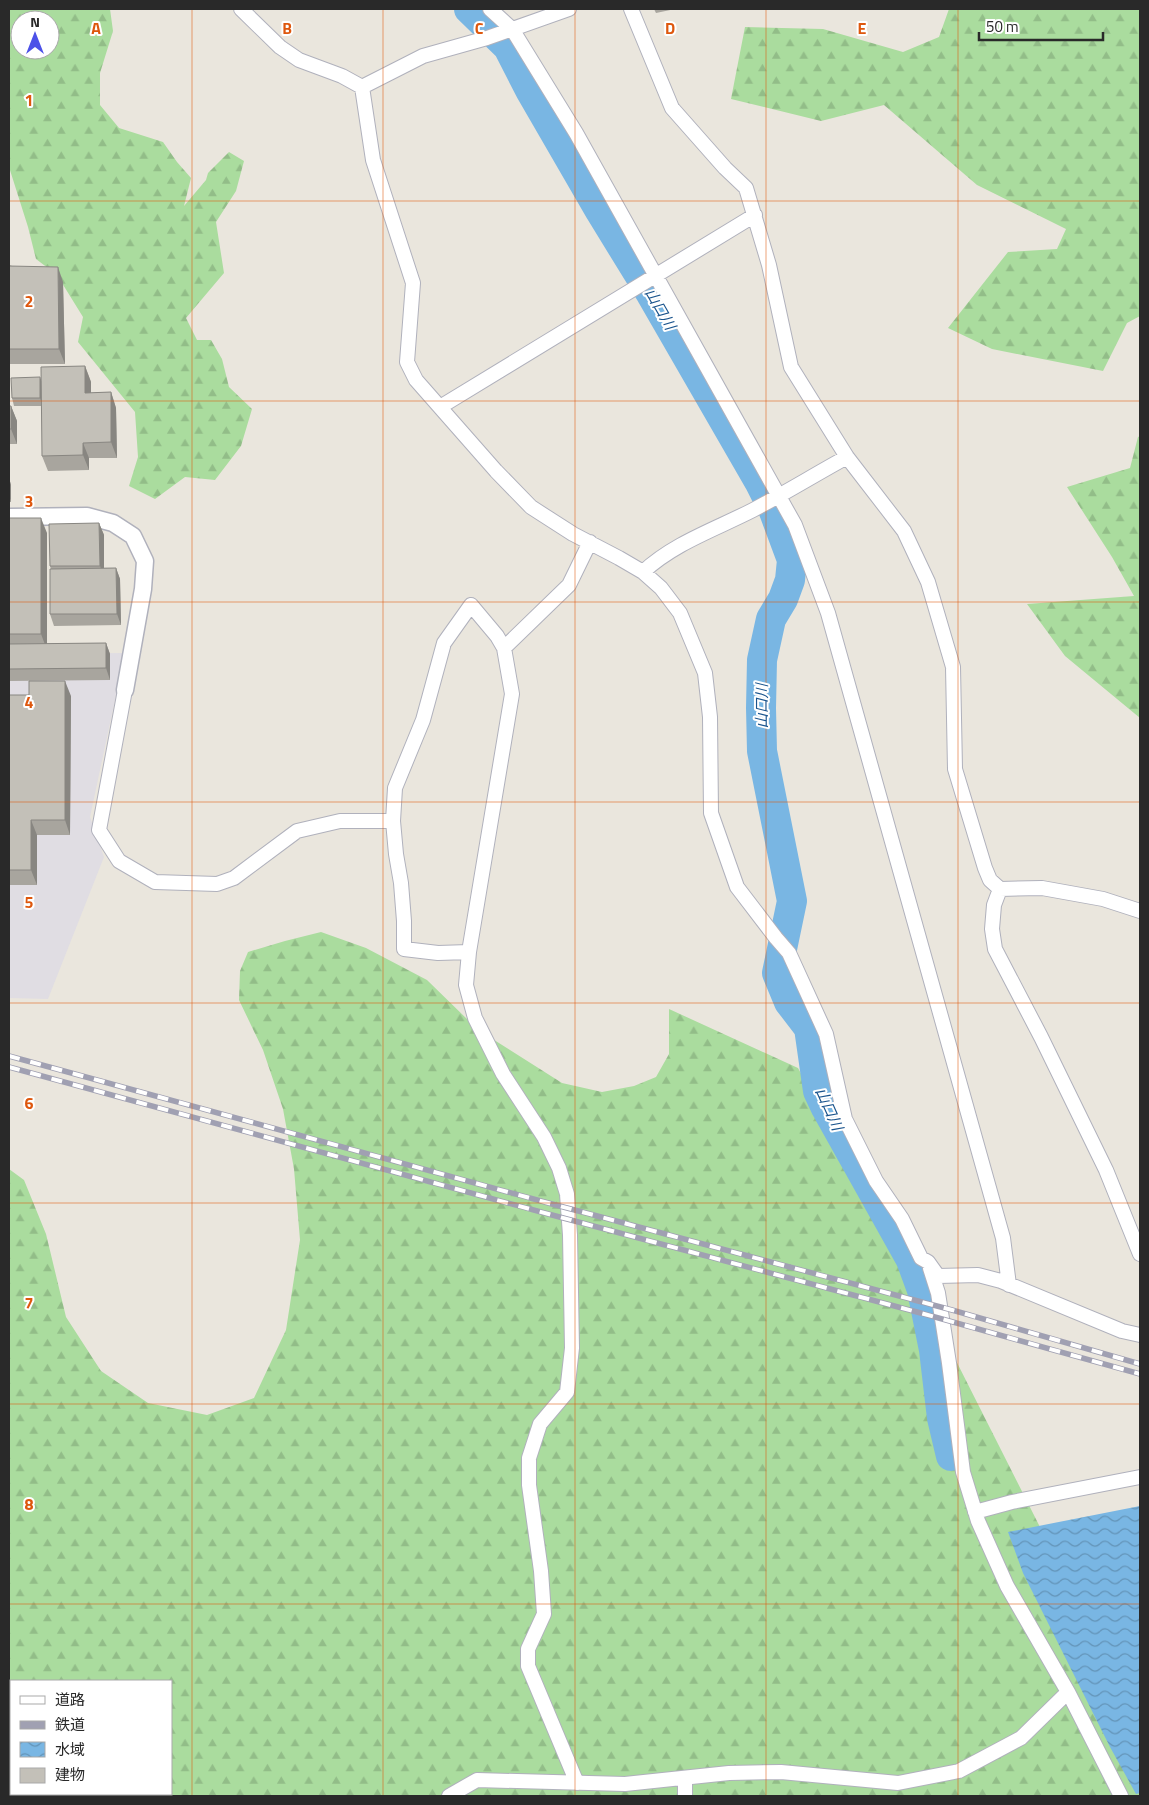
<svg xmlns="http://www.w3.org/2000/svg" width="1149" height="1805" font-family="'Titillium Web','Noto Sans JP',sans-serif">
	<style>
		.industrial { fill: #e0dde3 }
		.forest { fill: url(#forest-firs); fill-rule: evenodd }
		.water { fill: url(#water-waves) }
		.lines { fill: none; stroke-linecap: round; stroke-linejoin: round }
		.river { stroke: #79b6e3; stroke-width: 30 }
		.minor-casing { stroke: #b0b1bc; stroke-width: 16 }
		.tertiary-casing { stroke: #b0b1bc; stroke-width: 19 }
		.minor { stroke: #fff; stroke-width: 14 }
		.tertiary { stroke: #fff; stroke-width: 16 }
		.rail-casing { stroke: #a0a0b2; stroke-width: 5.5 }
		.rail { stroke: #fff; stroke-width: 4; stroke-dasharray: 11; stroke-linecap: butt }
		.wall { fill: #a8a59e }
		.shaded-wall { fill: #888681 }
		.building { fill: #c3c0b8; stroke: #888681 }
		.grid { fill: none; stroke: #de570d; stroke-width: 1; stroke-opacity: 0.55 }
		.labels { text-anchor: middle; stroke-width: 4; stroke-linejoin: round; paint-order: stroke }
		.water-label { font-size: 15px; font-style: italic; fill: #1a548d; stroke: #fff }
		.grid-label { font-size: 16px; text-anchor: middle; font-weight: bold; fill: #de570d; stroke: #fff; stroke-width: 4; stroke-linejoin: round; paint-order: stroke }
	</style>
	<defs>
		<pattern id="forest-firs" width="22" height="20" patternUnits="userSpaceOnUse" patternTransform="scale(1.25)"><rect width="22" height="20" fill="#aadc9e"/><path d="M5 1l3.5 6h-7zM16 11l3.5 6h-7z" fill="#92bd88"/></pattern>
		<pattern id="water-waves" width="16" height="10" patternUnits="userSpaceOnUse" patternTransform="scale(1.25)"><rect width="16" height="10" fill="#79b6e3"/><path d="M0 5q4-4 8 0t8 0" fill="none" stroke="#6394b8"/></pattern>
	</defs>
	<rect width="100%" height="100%" fill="#eae6dd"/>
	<path class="industrial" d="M125 653 90 817 104 857 48 999 9 998V654Z"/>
	<path class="forest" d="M9 9H110L113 31 100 73V105L119 128 163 142 177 162 191 178 184 206 206 180 208 173 229 152 244 161 236 191 216 222 224 273 186 318 197 340H211L222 359 229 387 252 409 241 446 215 480 185 477 155 499 129 486 138 457 135 412 78 342 83 317 57 275 36 259 28 227 9 167ZM20 20H50V50H20Z
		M949 9H1140V316L1127 323 1103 371 992 349 948 328 1008 252 1057 249 1066 229 977 185 884 105 821 121 731 99 745 27 823 29 903 52 939 37Z
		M1140 436V718L1065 656 1027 604 1134 596 1112 557 1067 487 1130 468 1138 437Z
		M321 932 366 948 427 980 468 1020 491 1038 562 1083 602 1092 634 1086 656 1077 669 1054V1009L798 1068 938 1325 1044 1535 1140 1753V1796H9V1169L24 1180 46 1234 66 1317 101 1371 148 1403 207 1415 254 1398 286 1330 300 1240 294 1169 283 1109 263 1050 239 1000 240 971 248 952 285 941ZM11 1681H171V1794H11Z"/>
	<path class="water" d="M1140 1506V1793L1136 1794 1110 1747 1023 1573 1008 1532Z"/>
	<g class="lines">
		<path class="river" d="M469 9 508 47 530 90 600 211 651 294 760 483 773 509 792 560 790 580 783 599 771 619 762 660 761 708 762 751 792 901 777 973 789 1002 809 1028 818 1091 826 1108 911 1260 922 1290 934 1350 942 1418 951 1456"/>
		<defs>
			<path id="minor" d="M241 9 280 47 299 60 342 76 362 87
				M490 9 512 29 576 133 795 525 828 613 1003 1238 1009 1285
				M631 9 672 108 725 168 746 188 769 265 791 367 847 457 904 531 928 582 953 667 955 769 985 868 990 880 1000 889 1042 888 1103 899 1140 911
				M362 87 373 160 413 283 407 362 416 380 496 471 531 507 573 534 619 558 643 572 661 588 680 613 705 673 710 717 711 813 737 887 776 938 789 953 826 1034 845 1119 876 1181 902 1219 921 1258 928 1262 938 1276 978 1275 1001 1281 1122 1331 1140 1335
				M362 87 423 56 487 38 569 9
				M440 407 755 215
				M643 572C674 543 716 529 753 510 785 493 816 474 847 457
				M504 648 569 585 590 542
				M125 690 99 830 119 861 155 882 217 884 234 878 297 831 340 821H393
				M1000 889 994 905 992 929 995 949 1041 1037 1106 1170 1140 1254
				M469 952 438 953 404 949V921L401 883 396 854 393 821 395 788 423 720 444 643 471 605 497 636 504 648 512 694 469 952 466 985 475 1018 503 1074 544 1137 559 1168 567 1194 570 1235 572 1348 567 1392 540 1424 529 1458V1485L541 1571 544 1614 528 1649V1666L577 1783
				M930 1268 938 1293 949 1363 963 1472 978 1521 1007 1586 1068 1692 1121 1796
				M975 1512 1012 1502 1140 1477
				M685 1779V1796
				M449 1796 477 1780 625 1784 729 1773 781 1772 898 1783 959 1771 1021 1738 1068 1692"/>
			<path id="tertiary" d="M9 517 87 516 113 523 133 536 145 561 143 589 125 690"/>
		</defs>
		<use href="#minor" class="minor-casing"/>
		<use href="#tertiary" class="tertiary-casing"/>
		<use href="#minor" class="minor"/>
		<use href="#tertiary" class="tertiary"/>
		<defs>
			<path id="rail" d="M9 1056 552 1204 952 1310 1140 1364
				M9 1067 552 1215 917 1312 1140 1374"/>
		</defs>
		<use href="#rail" class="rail-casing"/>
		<use href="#rail" class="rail"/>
	</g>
	<path class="wall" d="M654 9H675L656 13Z
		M9 265 63 282 65 364H9Z
		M85 366 91 382V393L111 392 116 408 117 458H89V470L48 471 42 456V406H14L12 398 41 381Z
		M9 403V406H11L17 421V444H9V475Z
		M9 478 11 485V502H9Z
		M9 518 47 533V644L106 643 110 654V680L9 681Z
		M99 523 104 535V568H116L120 579 121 625 54 626 50 614 51 569 50 566Z
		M9 695 71 696 70 835H37V885H9Z"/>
	<path class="shaded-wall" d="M58 267 63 282 65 364 59 349Z
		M85 366 91 382V408L85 393Z
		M40 377 43 385V406L40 398Z
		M111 392 116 408 117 458 111 442Z
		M11 406 17 421V444L11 429Z
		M83 443 89 458V470L83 455Z
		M9 478 11 485V502L9 495Z
		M41 518 47 533V650L41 634Z
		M99 523 104 535V577L100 566Z
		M116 568 120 579 121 625 117 614Z
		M106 643 110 654V680L106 668Z
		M65 681 71 696 70 835 65 820Z
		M31 820 37 835V885L31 870Z"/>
	<path class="building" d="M9 266 58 267 59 349H9Z
		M85 366V393L111 392V442L83 443V455L42 456 41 367Z
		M40 377V398H12L11 378Z
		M9 406H11V429H9Z
		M9 518H41V634H9Z
		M99 523 100 566H50L49 524Z
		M116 568 117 614H50V569Z
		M106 643V668L9 669V644Z
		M29 681H65V820H31V870H9V695H29Z"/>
	<path class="grid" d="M192 9V1796M383 9V1796M575 9V1796M766 9V1796M958 9V1796M9 201H1140M9 401H1140M9 602H1140M9 802H1140M9 1003H1140M9 1203H1140M9 1404H1140M9 1604H1140"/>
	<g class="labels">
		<g class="water-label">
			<text transform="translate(660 309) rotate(60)" y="5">山口川</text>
			<text transform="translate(762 706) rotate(-90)" y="5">山口川</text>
			<text transform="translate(829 1109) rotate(66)" y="5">山口川</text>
		</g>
	</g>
	<g class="grid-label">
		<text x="96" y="34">A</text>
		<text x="287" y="34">B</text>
		<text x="479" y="34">C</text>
		<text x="670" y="34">D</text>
		<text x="862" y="34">E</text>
		<text x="29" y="106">1</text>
		<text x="29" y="307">2</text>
		<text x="29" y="507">3</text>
		<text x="29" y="708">4</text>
		<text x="29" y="908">5</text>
		<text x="29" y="1109">6</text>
		<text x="29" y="1309">7</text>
		<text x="29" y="1510">8</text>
	</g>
	<rect width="1149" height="1805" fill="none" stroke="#292929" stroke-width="20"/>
	<rect x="10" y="1680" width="162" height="115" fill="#ffffff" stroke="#a9a9a9"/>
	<rect x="20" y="1696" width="25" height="8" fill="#ffffff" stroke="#a9a9a9"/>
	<text x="55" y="1705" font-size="15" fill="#292929">道路</text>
	<rect x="20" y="1721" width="25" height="8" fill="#a0a0b2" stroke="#a9a9a9"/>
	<text x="55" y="1730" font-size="15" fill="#292929">鉄道</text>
	<rect x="20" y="1742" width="25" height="15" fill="url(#water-waves)" stroke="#a9a9a9"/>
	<text x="55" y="1755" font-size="15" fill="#292929">水域</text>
	<rect x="20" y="1768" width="25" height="15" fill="#c3c0b8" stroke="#a9a9a9"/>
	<text x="55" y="1780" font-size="15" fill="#292929">建物</text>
	<g transform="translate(35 35)"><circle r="24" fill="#ffffff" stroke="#a9a9a9"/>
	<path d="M0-4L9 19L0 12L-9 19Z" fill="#4c51e8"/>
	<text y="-8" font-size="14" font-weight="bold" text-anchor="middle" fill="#292929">N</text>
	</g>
	<path d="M979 32v8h124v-8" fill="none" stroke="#292929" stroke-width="2.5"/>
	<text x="986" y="32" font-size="15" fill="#292929" stroke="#ffffff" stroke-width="4" paint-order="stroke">50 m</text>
</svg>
